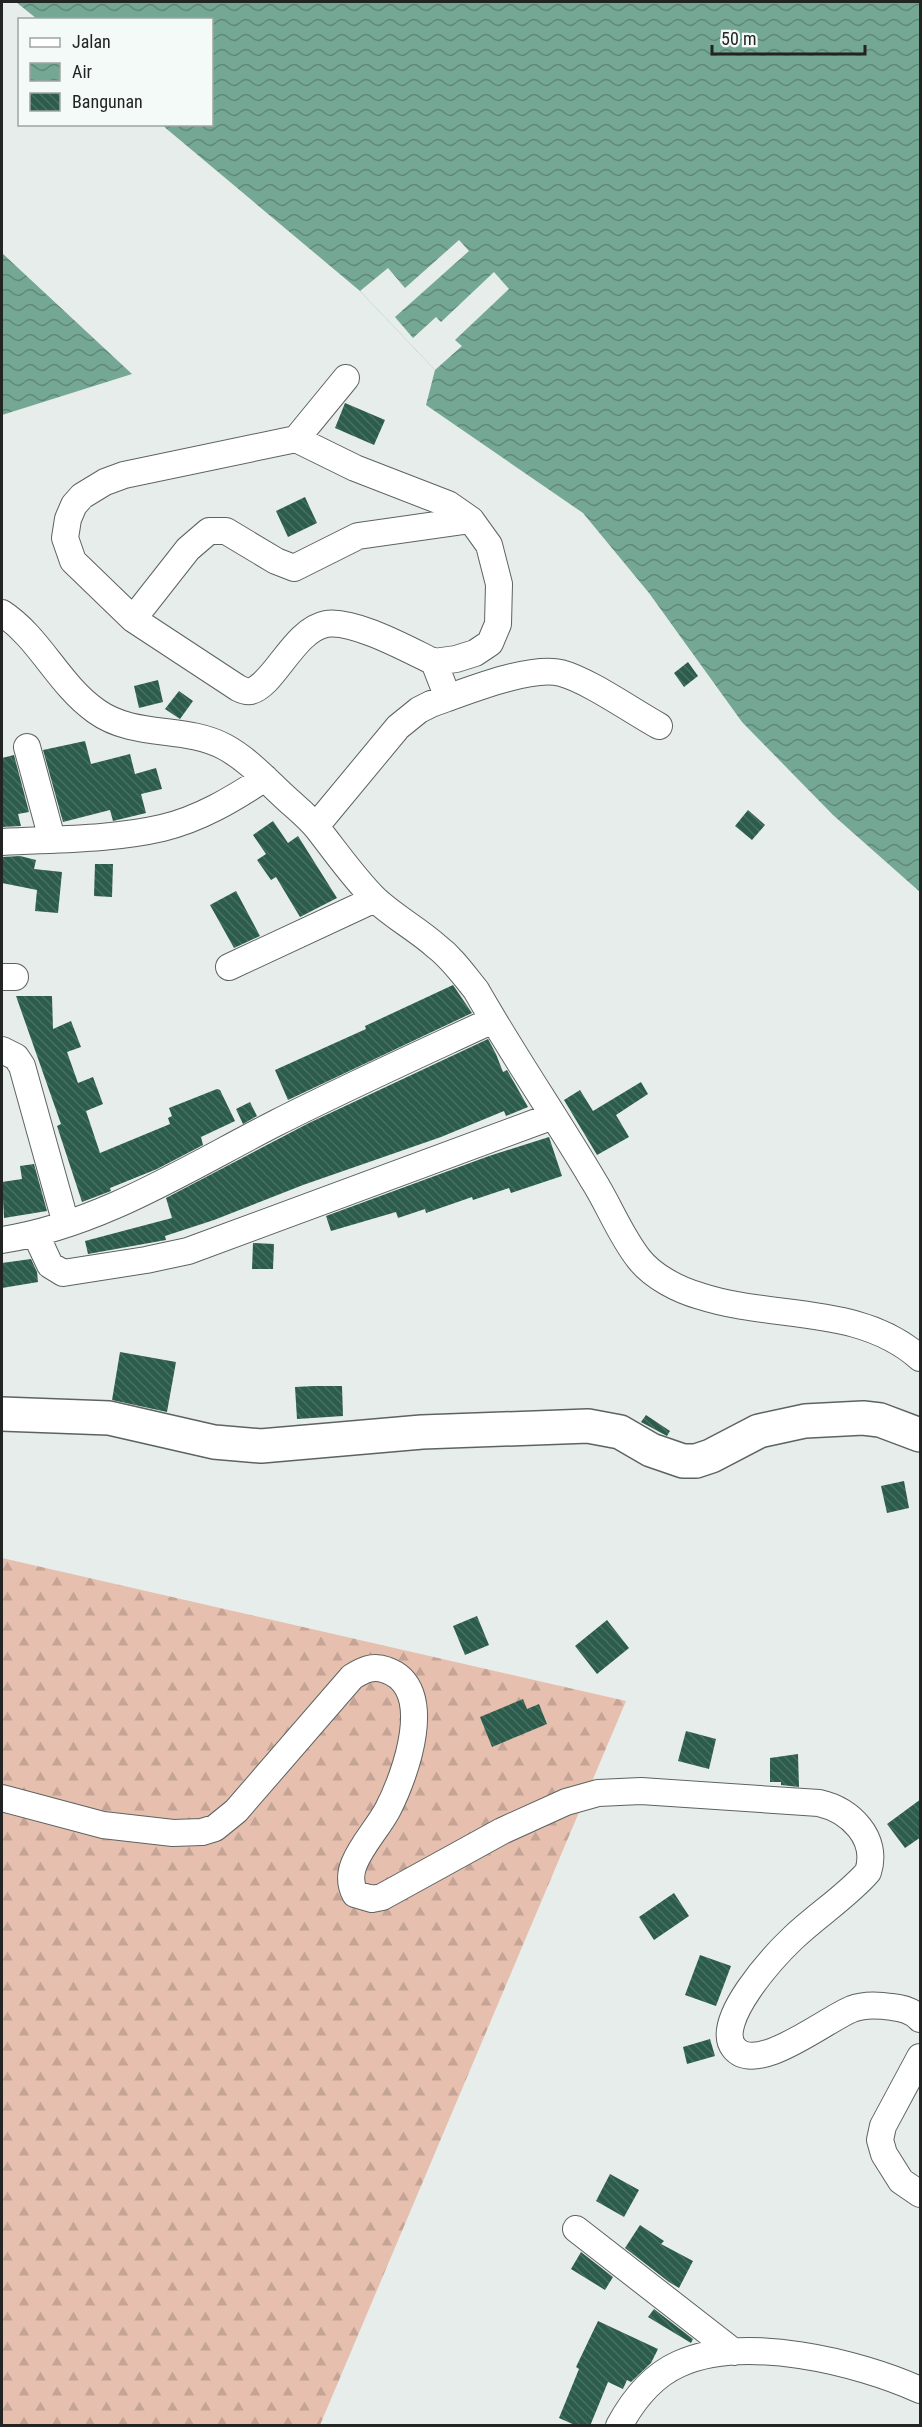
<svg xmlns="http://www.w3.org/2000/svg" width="922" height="2427" font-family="'Roboto Condensed',sans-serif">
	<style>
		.forest { fill: url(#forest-firs) }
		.water { fill: url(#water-waves) }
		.pier { fill: #e6edea }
		.building { fill: url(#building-back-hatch) }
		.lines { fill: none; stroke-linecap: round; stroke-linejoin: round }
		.minor-casing { stroke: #5d6361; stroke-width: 28 }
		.highway-casing { stroke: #5d6361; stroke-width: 36 }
		.minor { stroke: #fff; stroke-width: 26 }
		.highway { stroke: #fff; stroke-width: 33 }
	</style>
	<defs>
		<pattern id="forest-firs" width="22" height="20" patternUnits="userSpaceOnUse" patternTransform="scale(1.5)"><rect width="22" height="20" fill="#e6bfaf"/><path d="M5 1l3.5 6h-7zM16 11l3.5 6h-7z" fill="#c5a496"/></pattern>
		<pattern id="water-waves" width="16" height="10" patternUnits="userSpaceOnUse" patternTransform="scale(1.5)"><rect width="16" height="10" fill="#75a795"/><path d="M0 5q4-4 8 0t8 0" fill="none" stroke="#608879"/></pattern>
		<pattern id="building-back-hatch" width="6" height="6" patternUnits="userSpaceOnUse" patternTransform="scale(1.5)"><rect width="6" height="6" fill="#2c5c4c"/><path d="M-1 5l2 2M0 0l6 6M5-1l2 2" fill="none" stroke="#496f63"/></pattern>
	</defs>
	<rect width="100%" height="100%" fill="#e6edea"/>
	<path class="forest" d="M2 1558 626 1701 320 2425 2 2426Z"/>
	<path class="water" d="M16 2H920V892L833 815 742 722 649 593 583 513 426 405 435 370 360 291 162 125 212 124V20L37 19Z
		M2 253 132 374 2 415Z"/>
	<path class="pier" d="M459 240 469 251 395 317 413 338 436 317 441 322 494 272 509 289 455 340 462 346 435 370 360 291 388 268 405 288Z"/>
	<path class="building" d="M345 403 385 420 374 445 335 428Z
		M305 497 317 523 288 537 276 511Z
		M688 662 698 676 684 687 674 673Z
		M158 680 163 702 139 708 134 686Z
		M179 691 193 701 180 719 165 709Z
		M85 741 91 764 130 754 135 774 156 768 162 789 141 794 146 813 113 821 110 810 63 822 43 750Z
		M14 755 29 812 18 814 21 826 2 827V758Z
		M748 810 765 825 752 840 735 826Z
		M273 821 288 843 298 836 337 898 300 917 276 877 271 880 257 860 266 854 253 835Z
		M20 856 36 860 34 869 62 872 58 913 35 911 37 890 2 883V857Z
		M95 864H113L112 897 94 896Z
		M236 891 260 936 234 948 210 905Z
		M453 985 472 1013 288 1100 275 1070 366 1029 365 1026Z
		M16 996H52L53 1029 71 1021 81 1047 67 1052 78 1083 93 1077 103 1104 86 1111 100 1153 170 1124 168 1118 172 1116 169 1108 217 1089 220 1090 235 1121 201 1137 203 1145 157 1169 110 1188 111 1191 82 1202 57 1126 61 1124Z
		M488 1039 496 1054 503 1072 507 1070 528 1107 506 1116 504 1111 441 1137 303 1185 214 1220 165 1236 166 1240 88 1254 85 1241 172 1218 166 1198 309 1123Z
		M641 1082 648 1094 616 1115 629 1137 597 1155 564 1100 580 1090 593 1111Z
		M250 1102 257 1116 243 1124 236 1109Z
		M549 1137 562 1176 511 1193 509 1188 473 1200 472 1197 426 1213 425 1209 398 1218 396 1212 331 1231 326 1216 489 1156Z
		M34 1164 47 1211 4 1218 2 1182 22 1179 20 1166Z
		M253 1243 274 1244 273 1269H252Z
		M31 1259 37 1272 38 1282 2 1288V1263Z
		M120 1352 176 1362 167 1412 112 1400Z
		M315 1386H342L343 1416 297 1419 295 1387Z
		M646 1415 670 1431 667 1436 641 1422Z
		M904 1481 909 1508 887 1513 881 1486Z
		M477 1616 489 1645 465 1655 453 1626Z
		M607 1620 629 1648 597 1674 575 1646Z
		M523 1699 527 1709 539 1704 547 1724 492 1747 480 1717Z
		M686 1731 716 1739 709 1769 678 1761Z
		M798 1754 799 1787 781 1785V1782H770V1758Z
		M921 1799V1837L905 1848 887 1824Z
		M674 1893 689 1916 654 1940 639 1917Z
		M700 1955 731 1966 716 2006 685 1995Z
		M710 2039 715 2056 687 2064 683 2047Z
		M610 2174 639 2190 624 2217 596 2201Z
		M640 2225 664 2241 661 2244 693 2261 679 2288 669 2282 625 2248Z
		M581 2252 613 2277 605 2290 571 2269Z
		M654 2309 693 2339 691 2343 648 2317Z
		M598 2321 658 2349 651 2363 631 2382 627 2380 623 2389 608 2382 590 2426H577L559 2418 579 2369 576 2367Z"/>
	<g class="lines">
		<defs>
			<path id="minor" d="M296 439 346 378
				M2 613C40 638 58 684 96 711 135 739 184 725 225 747 249 760 268 782 288 800 298 809 309 818 317 828 336 852 353 877 375 899 394 917 417 929 436 946 452 958 463 974 476 990 513 1055 555 1116 593 1180 609 1205 620 1235 639 1259 653 1277 679 1290 700 1296 773 1320 859 1304 920 1358
				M133 619 188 549 209 531H226L276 561 294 568 358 536 471 520
				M434 662 456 659 475 653 490 643 498 624 499 584 489 545 471 520 448 504 355 468 296 439 124 475 105 482 82 496 74 505 68 519 65 538 73 561 133 619 238 688C242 690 246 692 251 691 274 685 294 630 326 624 353 619 409 650 434 662L448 698
				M27 747 52 839
				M316 826 398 727 419 710 431 704C462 693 530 665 561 673 588 680 632 711 659 726
				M2 842C54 839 110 840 162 828 200 819 233 799 265 778
				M229 967 375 899
				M2 977H15
				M2 1050 16 1057 22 1066 66 1224
				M36 1235 50 1265 63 1273 146 1260 188 1251 553 1116
				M2 1240C100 1225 188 1168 276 1123 347 1087 420 1054 493 1020
				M2 1798 103 1825 173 1833 202 1832 215 1828 236 1811 352 1677C363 1670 373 1665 386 1670 438 1687 405 1776 388 1809 378 1828 362 1844 354 1864 350 1874 350 1884 355 1894L372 1899 382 1897 502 1831 566 1802 598 1793 641 1791 819 1803C850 1810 879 1838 868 1872 846 1897 817 1915 793 1938 774 1956 713 2022 734 2048 757 2076 826 2019 852 2009 864 2004 879 2005 892 2007 903 2008 913 2011 920 2019
				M920 2057 883 2126 880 2140 884 2154 901 2181 920 2194
				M576 2229 734 2352
				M619 2426C633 2400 652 2376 679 2364 744 2334 858 2362 920 2390"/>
			<path id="highway" d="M2 1414 109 1418 214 1442 261 1446 422 1432 588 1426 620 1432 651 1450 683 1461H696L711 1456 759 1431 805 1421 863 1418 880 1420 920 1435"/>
		</defs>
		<use href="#minor" class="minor-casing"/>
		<use href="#highway" class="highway-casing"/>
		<use href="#minor" class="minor"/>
		<use href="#highway" class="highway"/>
	</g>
	<rect width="922" height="2427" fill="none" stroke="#222423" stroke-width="6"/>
	<rect x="18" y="18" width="195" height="108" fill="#f3faf7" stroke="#9fa4a2" stroke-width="1.5"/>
	<rect x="30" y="38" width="30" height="9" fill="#ffffff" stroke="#9fa4a2" stroke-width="1.5"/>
	<text x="72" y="48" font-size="18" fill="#222423">Jalan</text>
	<rect x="30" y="63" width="30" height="18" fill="url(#water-waves)" stroke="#9fa4a2" stroke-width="1.5"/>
	<text x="72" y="78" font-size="18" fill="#222423">Air</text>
	<rect x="30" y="93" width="30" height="18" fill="url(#building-back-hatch)" stroke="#9fa4a2" stroke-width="1.5"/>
	<text x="72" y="108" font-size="18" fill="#222423">Bangunan</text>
	<path d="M712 45v9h153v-9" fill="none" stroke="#222423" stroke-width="3"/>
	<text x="721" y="45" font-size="18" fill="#222423" stroke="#f3faf7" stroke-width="4.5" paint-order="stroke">50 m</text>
</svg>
